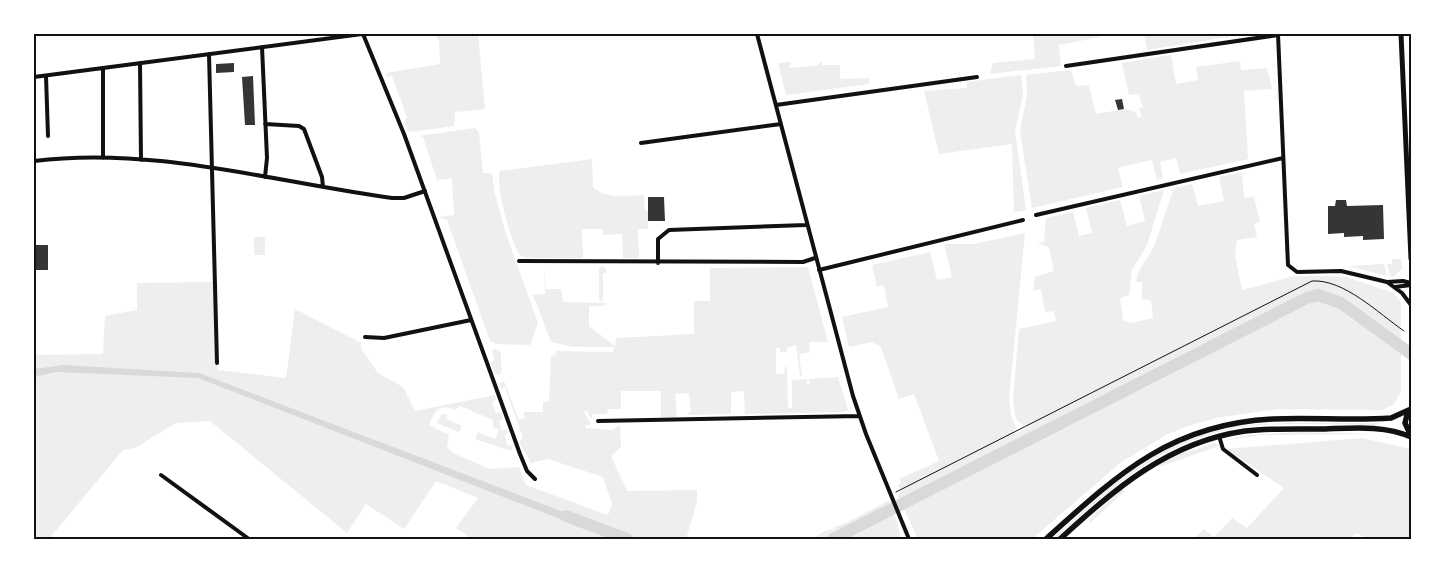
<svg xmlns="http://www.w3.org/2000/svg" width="1445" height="573" font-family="'Roboto Condensed',sans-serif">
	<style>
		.green { fill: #eee }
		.water { fill: #d9d9d9 }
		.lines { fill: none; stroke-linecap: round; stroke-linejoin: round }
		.river { stroke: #d9d9d9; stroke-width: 12 }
		.building { fill: #353535 }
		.path { stroke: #111; stroke-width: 1 }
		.minor { stroke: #111; stroke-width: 4 }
		.secondary { stroke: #111; stroke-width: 5 }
		.primary { stroke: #111; stroke-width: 5.5 }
		.neatline { fill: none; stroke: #111; stroke-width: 2 }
	</style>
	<rect width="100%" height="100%" fill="#fff"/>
	<path class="green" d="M434 34H478L485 109 455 112 454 126 410 132 407 130 404 123 407 117 392 76 387 77 386 73 440 64 439 41Z
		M1033 34H1100V37L1059 45 1061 66 990 74 993 63 1035 59Z
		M1144 34H1239V35L1147 50Z
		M1171 55 1176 84 1198 80 1196 67 1240 61 1241 70 1267 68 1272 89 1244 91 1248 159 1180 174 1176 158 1160 162 1163 178 1157 180 1152 160 1118 168 1123 187 1032 208 1020 131 1027 95 1026 75 1071 70 1076 86 1089 85 1096 114 1124 109 1136 112 1138 118 1141 116 1139 107 1143 108 1139 94 1129 95 1122 63Z
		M822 61V65H840V79L869 78V84L786 95 778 63 791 62 789 68 816 66Z
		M1021 75 1023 94 1015 131 1026 210 1014 212 1012 144 939 154 924 91 967 88V82Z
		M475 128 479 133 483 173H492L494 190 505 231 538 323 530 345 496 344 490 341 447 220 439 217 454 215 452 178 437 180 423 137 418 136Z
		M592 159 593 187C608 200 626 196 644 195L645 210 648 211V229H638L639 258H623L622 234 603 235V229H582L583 258H526L520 256C511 241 495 187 500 171Z
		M1242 172 1244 198 1254 197 1260 222 1254 224 1257 237 1237 240 1235 255 1242 290 1294 276H1332L1346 277 1394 293 1401 303V392L1394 404 1383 410 1278 409 1216 418 1188 426 1166 435 1120 463 1032 539H918L898 496 901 492 898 485 901 483 899 479 939 461 914 394 899 399 881 347 872 342 849 347 842 317 888 307 884 285 877 287 872 265 930 252 937 280 952 277 944 244H974L1025 233 1009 399 1011 416 1016 428 1013 432 1015 434 1029 427 1018 422 1015 415 1013 397 1019 329 1056 321 1054 311 1045 312 1041 289 1033 291 1035 277 1054 271 1049 247 1037 243 1044 242 1046 218 1073 212 1079 236 1092 233 1086 208 1120 200 1127 226 1145 221 1139 196 1164 190 1147 245 1132 270 1129 295 1120 298 1123 320 1130 323 1153 318 1151 301 1142 299V282H1136L1138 272 1154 247 1174 188 1192 184 1198 206 1224 201 1219 177Z
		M254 237H265V255H254Z
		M1392 259H1401L1402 269 1393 277 1390 276 1387 264H1392Z
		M1384 264 1387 276 1348 266Z
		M544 265 546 289H561L563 302 607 303 604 306H589V326L615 346 616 338 694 334V301H710V268L808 267 828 342H809L810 352 799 354 802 376H800L796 345 787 348V352H780V348H776V374H784L785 367H787L788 408H792V380L807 379V384H809V379L838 377 848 410 843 412 745 414 744 391 731 392V414L689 415 688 413 691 411 689 393 675 394 677 415 674 418 661 417V391H621V409H608L607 414H593L591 419 587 411H584L591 425H586V428L612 430 620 425 621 447 611 456 627 491 697 490V502L686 539H473L456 528 478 498 436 481 404 529 366 504 347 533 210 421 176 423 135 448 123 450 49 539H34V355L103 354 105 316 137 310V283L215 282 218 370 286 378 295 309 361 343V349L378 373 403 387 415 411 495 395 496 400 492 402 496 413 501 412 503 419 499 421 502 431 507 429 508 433 504 435 508 446 513 445 511 451 475 439 478 432 495 439 499 430 493 427V420L460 406 455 410C440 403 434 411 429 425L449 435 447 447 453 453 490 469 519 467 526 485 608 515 612 504 603 477 548 459 531 463 519 442 523 438 505 387 501 390 500 383 504 381 519 420 525 418 523 412H543V402L549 401 551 356 556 355V351L613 352 614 347H573L551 342 533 295 545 294Z
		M602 266 606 269 607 273H603V301H599V269Z
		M495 349 501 352V367H503L500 375 495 374 491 363 494 359 492 351Z
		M445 414H447L446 419 462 426 459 432 437 423 441 415Z
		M1302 423H1380V425C1337 425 1292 422 1250 426 1169 435 1112 487 1055 539H1052C1104 491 1157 441 1230 428 1254 423 1278 423 1302 423Z
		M1298 432 1378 434 1261 435 1223 441 1248 435Z
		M1362 438 1411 449V539H1367L1356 533 1350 539H1193L1204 529 1214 537 1232 518 1247 528 1284 488 1226 449Z
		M1215 443 1219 446 1159 467 1157 465 1183 453Z
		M1122 489 1125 491 1090 523 1089 519Z
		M888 501 896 518 901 539H813L824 531 834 529V527L844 524Z"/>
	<path class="water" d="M64 365 199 373 582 519 580 526 568 522 198 378 56 372 34 377V369Z"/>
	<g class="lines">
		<path class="river" d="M566 516 627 539
			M833 539 1307 298 1318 295 1341 303 1411 354"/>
	</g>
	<path class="building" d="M234 63V72L216 73V64Z
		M253 76 255 125H245L242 77Z
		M1122 99 1124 109 1118 110 1115 100Z
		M648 197H664L665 221H648Z
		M1336 200H1346L1347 206 1383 205 1384 239 1363 240V236L1344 237V233L1328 234V206H1335Z
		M34 245H48V270H34Z"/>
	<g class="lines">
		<path class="path" d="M896 492 1312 281C1344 279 1378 313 1404 331"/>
		<path class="minor" d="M363 34 404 134 520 454 527 471 535 479
			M757 34 853 396 866 434 909 539
			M1278 34 1288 265 1297 272 1341 271 1387 282 1402 293 1411 305
			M262 47 267 158 265 177
			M209 54 217 363
			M140 63 141 160
			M1066 66 1278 35
			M46 76 48 136
			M34 77 362 34
			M776 105 977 77
			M265 124 299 126 304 129 322 177 323 187
			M641 143 781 124
			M103 158V68
			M34 161C154 146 274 182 392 198H404L425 191
			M1036 215 1283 158
			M519 261 803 262 815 258
			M658 263V239L669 230 806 225
			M819 270 1023 220
			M1387 282 1403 281 1411 283
			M1395 287 1411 285
			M365 337 384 338 471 320
			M598 421 860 416
			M1219 436 1223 449 1257 475
			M161 475 249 539"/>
		<path class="secondary" d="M1401 34 1411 259"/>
		<path class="primary" d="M1408 411 1405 423 1411 436
			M1046 539C1118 474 1171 424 1273 419 1312 417 1352 421 1391 418L1411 409
			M1060 539C1115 489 1168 442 1245 431 1271 428 1298 429 1325 429 1353 428 1385 425 1411 437"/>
	</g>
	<rect width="1445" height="573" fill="none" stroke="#ffffff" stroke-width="70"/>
	<rect x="35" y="35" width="1375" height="503" class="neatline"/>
</svg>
